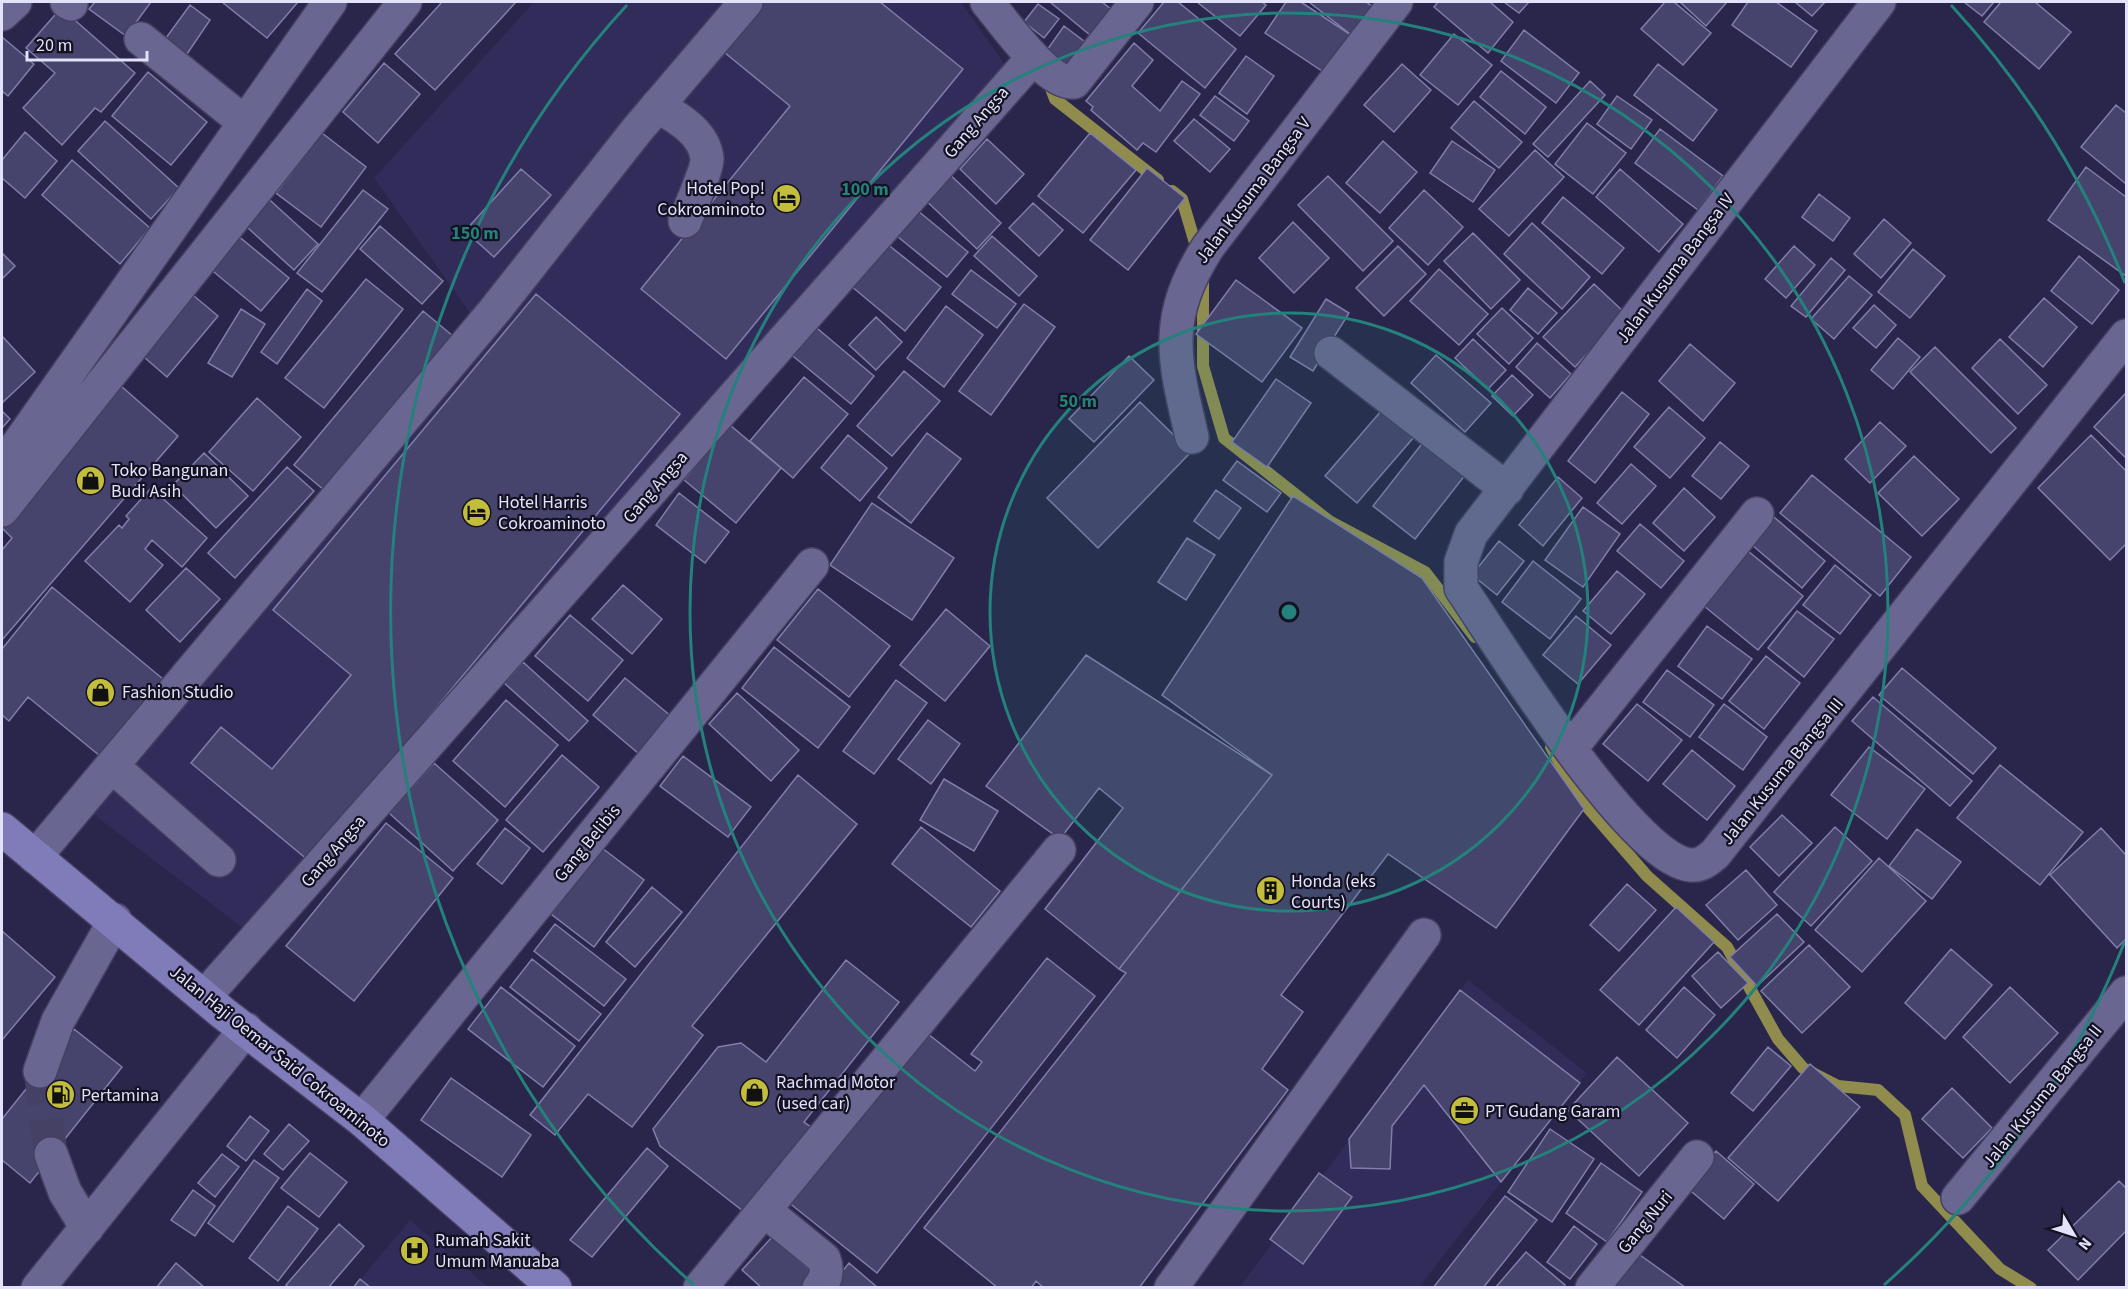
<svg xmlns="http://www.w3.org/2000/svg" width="2128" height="1289" font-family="'Source Sans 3',sans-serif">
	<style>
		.built { fill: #312c59 }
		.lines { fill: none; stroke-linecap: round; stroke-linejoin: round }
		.stream { stroke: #8f8c4e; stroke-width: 12 }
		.building { fill: #46436c; stroke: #807eab; stroke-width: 1.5 }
		.minor-tunnel { stroke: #454165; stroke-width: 33; stroke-dasharray: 33 16; stroke-linecap: butt }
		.minor-casing { stroke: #453f61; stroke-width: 36 }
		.highway-casing { stroke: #453f61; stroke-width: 36 }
		.minor { stroke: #696792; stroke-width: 33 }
		.highway { stroke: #807cb9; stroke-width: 33 }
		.ring { fill: none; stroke: #24817c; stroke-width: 3 }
		.labels { text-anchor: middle; stroke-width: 4.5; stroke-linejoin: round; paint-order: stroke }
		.street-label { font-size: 18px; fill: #e2e2fb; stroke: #131122 }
		.poi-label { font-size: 18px; fill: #e2e2fb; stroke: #131122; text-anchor: start }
		.centre { fill: #24817c; stroke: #131122; stroke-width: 3 }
		.ring-label { font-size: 18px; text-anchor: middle; font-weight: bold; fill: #24817c; stroke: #131122; stroke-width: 4.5; stroke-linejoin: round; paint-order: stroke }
	</style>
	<rect width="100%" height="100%" fill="#29254b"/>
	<path class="built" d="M534 2H961L1005 65 252 935 68 795 475 320 374 178Z
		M1468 980 1587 1073 1419 1287 1239 1288Z
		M410 1220 488 1287 353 1288Z"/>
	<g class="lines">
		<path class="stream" d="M1047 78 1055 99 1158 180
			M1172 191 1182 199 1198 253
			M1203 279V366L1224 438 1329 521 1425 572 1475 637
			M1551 747 1577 795 1647 876 1727 947 1778 1039 1803 1068 1838 1086 1878 1090 1905 1115 1922 1186 2000 1269 2031 1288"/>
	</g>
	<path class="building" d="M95 2H151L126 36 89 9Z
		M222 2H298L267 38Z
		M442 2H516L435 90 395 54Z
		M757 2H880L963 69 726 359 641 289 790 106 719 48Z
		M1050 2H1102L1117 14 1096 40Z
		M1164 2H1178L1236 49 1205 88 1138 33Z
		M1197 2H1262L1266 5 1240 36Z
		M1286 2H1301L1354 37 1328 75 1265 33Z
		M1309 2H1366L1376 9 1354 37Z
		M1438 2H1490L1513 22 1488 53 1434 7Z
		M1504 2H1529L1519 13Z
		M1665 2H1674L1711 33 1683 65 1641 29Z
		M1680 2H1727L1706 26Z
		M1748 2H1776L1817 31 1791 67 1732 25Z
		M1795 2H1825L1812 16Z
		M1964 2H1994L1982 16Z
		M2001 2H2035L2071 32 2039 69 1984 22Z
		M1038 4 1059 19 1044 38 1024 22Z
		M190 5 210 20 185 57 163 42Z
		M61 8 135 73 101 112 95 108 62 145 23 108 55 73 26 48Z
		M1064 26 1093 48 1076 71 1047 50Z
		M1524 30 1579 73 1556 103 1501 61Z
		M1454 34 1492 65 1458 105 1420 75Z
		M2 37 34 64 8 96 2 91Z
		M1134 43 1153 60 1132 86 1160 111 1182 81 1200 94 1156 152 1143 143 1137 150 1091 110 1093 107 1086 101Z
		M1246 56 1274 76 1247 114 1219 93Z
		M384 63 420 94 378 143 343 112Z
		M1402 64 1431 90 1394 132 1364 105Z
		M1658 64 1717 110 1693 141 1634 95Z
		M1501 71 1546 107 1525 134 1480 97Z
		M148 72 207 122 171 165 112 116Z
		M1590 81 1605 95 1548 157 1533 144Z
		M1215 96 1249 121 1234 141 1200 115Z
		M1617 96 1652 120 1631 149 1597 124Z
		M1474 101 1522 142 1499 168 1451 128Z
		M2116 105 2126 113V184L2081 147Z
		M1194 119 1230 149 1210 172 1174 141Z
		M105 121 179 188 151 219 78 151Z
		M1587 123 1626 153 1593 194 1555 164Z
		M1660 129 1723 176 1698 210 1635 163Z
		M25 132 57 161 25 198 2 178V160Z
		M322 133 366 167 321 227 276 193Z
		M1090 133 1136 170 1083 233 1038 196Z
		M987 139 1024 174 996 204 960 169Z
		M1383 141 1417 172 1380 213 1346 183Z
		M1452 141 1495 170 1473 202 1430 173Z
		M1535 150 1564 177 1509 236 1479 209Z
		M72 160 150 228 120 264 42 195Z
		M2086 167 2126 197V276L2048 220Z
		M1147 168 1185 198 1128 270 1090 240Z
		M521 169 551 195 494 257 465 231Z
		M944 169 1001 223 977 249 919 194Z
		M1620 169 1683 224 1659 252 1596 197Z
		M1328 176 1393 241 1363 271 1298 205Z
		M363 190 388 209 322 292 297 273Z
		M1424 190 1463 227 1428 265 1389 228Z
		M261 192 318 244 294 270 237 218Z
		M1819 194 1850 218 1833 241 1802 217Z
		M1563 197 1624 248 1602 274 1542 223Z
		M1033 203 1063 230 1039 256 1009 228Z
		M912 206 968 252 947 277 892 232Z
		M1884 219 1911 243 1881 278 1854 254Z
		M1293 222 1329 258 1294 293 1259 258Z
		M1532 223 1590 277 1562 309 1504 254Z
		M380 226 443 281 422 304 360 249Z
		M231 230 289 278 261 311 203 263Z
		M1473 233 1520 280 1491 309 1444 261Z
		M992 236 1037 276 1019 296 974 256Z
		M886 243 941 287 905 331 851 286Z
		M1398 246 1426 274 1384 316 1356 288Z
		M1794 246 1815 265 1786 298 1765 279Z
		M1913 249 1945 276 1910 318 1878 292Z
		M2 253 15 266 2 279Z
		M2079 256 2119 290 2092 324 2051 291Z
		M1831 258 1845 270 1806 317 1791 306Z
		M1439 269 1488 314 1459 345 1410 301Z
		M971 270 1016 304 997 328 952 294Z
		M1849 276 1872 295 1834 339 1811 319Z
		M366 279 403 309 324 408 285 378Z
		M1236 280 1302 328 1262 382 1196 334Z
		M1594 284 1625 313 1575 367 1543 337Z
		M1528 288 1557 313 1538 334 1510 310Z
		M307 289 322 301 277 364 261 352Z
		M188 291 218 316 167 377 137 351Z
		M536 294 680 414 309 861 191 763 221 727 272 769 351 675 273 610Z
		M2044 298 2077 327 2043 367 2009 337Z
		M1326 299 1349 313 1313 371 1290 357Z
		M1024 304 1055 327 991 415 959 391Z
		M1874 305 1896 325 1876 348 1853 328Z
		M946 306 983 335 944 387 907 358Z
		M1502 308 1533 338 1509 364 1477 334Z
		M241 309 265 324 232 377 208 363Z
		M423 311 453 336 324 490 294 465Z
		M876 317 902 342 876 370 849 345Z
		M812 324 874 376 851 404 788 352Z
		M2 336 35 372 2 403Z
		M1898 338 1920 357 1893 389 1871 370Z
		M1473 339 1506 370 1488 389 1455 358Z
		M2000 339 2047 385 2018 414 1972 368Z
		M1537 343 1571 374 1550 398 1516 367Z
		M1690 344 1735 383 1703 421 1659 381Z
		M1935 347 2016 428 1991 453 1910 372Z
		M1436 355 1491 403 1465 432 1411 383Z
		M1129 356 1154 380 1094 442 1069 419Z
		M904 371 940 401 892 456 857 426Z
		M1512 375 1533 395 1513 416 1492 396Z
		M804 377 848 414 793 478 750 441Z
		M1276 379 1311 403 1267 467 1232 442Z
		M121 386 178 436 2 640V550L12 538 2 528V524Z
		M1622 392 1649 414 1595 483 1568 461Z
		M2126 393V458L2094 427Z
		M257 398 301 437 253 491 209 452Z
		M1140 402 1191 452 1098 548 1047 498Z
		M1669 407 1705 438 1670 478 1634 447Z
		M1382 410 1414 437 1357 503 1325 476Z
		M2 411 10 419 2 428Z
		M1880 422 1906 446 1870 483 1845 459Z
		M730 425 781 468 736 523 684 480Z
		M927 433 961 459 911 523 878 497Z
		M848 435 887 468 860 501 821 468Z
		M2091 435 2126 471V544L2110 560 2038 488Z
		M1424 441 1466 474 1415 539 1373 506Z
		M1720 442 1749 466 1721 499 1692 476Z
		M204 453 248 496 216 528 173 485Z
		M1914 456 1959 499 1922 536 1878 493Z
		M1237 461 1281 493 1267 512 1223 480Z
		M1631 464 1656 486 1622 524 1597 503Z
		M287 467 314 491 235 578 208 553Z
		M1812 475 1911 557 1880 596 1780 513Z
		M1558 477 1582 498 1543 546 1519 525Z
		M151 488 207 538 182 567 152 540 145 549 163 565 130 602 85 561 119 525 122 528 129 519 126 516Z
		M1684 488 1715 517 1684 551 1653 523Z
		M1216 490 1241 508 1219 539 1194 521Z
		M679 493 729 532 705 563 656 525Z
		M1293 496 1422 578 1584 809 1496 928 1388 854 1281 995 1303 1012 1262 1069 1288 1090 1139 1288H1044L1036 1281 1031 1288H998L924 1228 1126 973 1119 969 1272 775 1162 695Z
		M872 503 954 558 912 620 830 565Z
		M1583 507 1620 534 1583 587 1545 560Z
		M1774 517 1825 561 1802 588 1751 544Z
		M1640 524 1684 561 1661 588 1617 551Z
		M1187 538 1215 555 1186 600 1158 582Z
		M1499 541 1524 561 1497 595 1472 575Z
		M1748 551 1803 596 1758 650 1704 606Z
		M1533 561 1581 599 1550 639 1502 602Z
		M1835 565 1871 595 1840 634 1803 605Z
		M186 568 220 599 180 642 146 610Z
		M1617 571 1645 594 1611 634 1583 611Z
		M623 585 662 619 632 654 592 619Z
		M52 587 163 679 100 756 28 697 9 721 2 715V649Z
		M818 589 890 646 849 697 777 640Z
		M946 609 990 646 945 701 900 665Z
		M1797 611 1834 639 1804 677 1768 648Z
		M570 615 623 660 588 701 535 656Z
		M1576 616 1611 645 1578 684 1543 655Z
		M1707 626 1752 659 1722 699 1678 666Z
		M774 647 850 707 818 748 742 688Z
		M1086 655 1272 775 1119 969 1045 909 1123 808 1099 788 1060 839 986 786Z
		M1766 656 1800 683 1764 729 1729 701Z
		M523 662 588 721 569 741 504 683Z
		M1902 668 1996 748 1973 774 1879 695Z
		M1667 670 1714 705 1690 737 1643 702Z
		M625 678 677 721 645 759 593 715Z
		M896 680 927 703 874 774 843 751Z
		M737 693 799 750 771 781 709 724Z
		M1873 697 1972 781 1950 806 1852 721Z
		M506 700 558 745 505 807 453 761Z
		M1637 704 1682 740 1648 781 1603 744Z
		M1724 704 1767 737 1743 770 1699 737Z
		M928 720 960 744 931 784 898 759Z
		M1869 747 1925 789 1887 839 1831 795Z
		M1692 750 1735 786 1707 820 1663 784Z
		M562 755 599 787 543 852 506 820Z
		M683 756 751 807 728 837 660 786Z
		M434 763 498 820 453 871 389 813Z
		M2000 765 2083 832 2040 885 1957 818Z
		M798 775 857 824 692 1026 703 1035 632 1127 588 1094 555 1135 530 1115Z
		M944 779 998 811 974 851 920 820Z
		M1782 815 1812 843 1779 876 1750 847Z
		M386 823 453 878 354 1001 286 946Z
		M921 827 1000 891 971 927 892 864Z
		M1835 827 1872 861 1811 926 1774 892Z
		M505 828 530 848 502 884 477 864Z
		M2101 828 2126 855V939L2117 948 2050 875Z
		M1917 829 1961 862 1932 899 1889 866Z
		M602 848 644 880 594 947 551 914Z
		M1879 858 1926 901 1862 972 1815 930Z
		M1746 870 1777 905 1738 940 1706 905Z
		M1627 884 1656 910 1619 951 1590 925Z
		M652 887 682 912 635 967 606 942Z
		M1676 907 1714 942 1639 1025 1600 990Z
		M1777 914 1804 942 1757 986 1730 957Z
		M555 924 626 979 604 1006 534 951Z
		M2 931 55 977 2 1040Z
		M1809 945 1850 987 1802 1033 1761 991Z
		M1951 949 1992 985 1945 1039 1905 1003Z
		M1718 952 1748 983 1721 1008 1692 976Z
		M1047 958 1095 996 877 1273 788 1202 923 1030 975 1071 982 1062 971 1054Z
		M532 959 601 1014 579 1041 510 987Z
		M846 960 899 1002 804 1122 815 1130 748 1215 660 1146 653 1129 718 1047 741 1043 766 1062Z
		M501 987 575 1046 543 1087 468 1029Z
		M1684 987 1715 1015 1677 1058 1646 1030Z
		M2010 987 2058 1033 2010 1083 1963 1037Z
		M1460 990 1580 1083 1501 1182 1424 1085 1392 1126 1390 1169 1351 1168 1349 1139Z
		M74 1029 122 1067 30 1183 2 1160V1119Z
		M1768 1047 1791 1066 1753 1111 1731 1093Z
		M1617 1057 1688 1123 1639 1176 1568 1110Z
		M1810 1064 1860 1107 1778 1201 1728 1158Z
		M451 1078 531 1135 502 1177 421 1120Z
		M1952 1088 1992 1128 1963 1158 1922 1119Z
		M250 1116 269 1131 246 1161 227 1146Z
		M289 1124 309 1141 283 1170 264 1154Z
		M1550 1129 1594 1159 1552 1222 1508 1192Z
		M647 1148 668 1166 592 1257 570 1240Z
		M1716 1151 1754 1184 1724 1219 1686 1187Z
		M310 1153 347 1182 319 1217 281 1188Z
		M222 1154 239 1167 215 1197 198 1183Z
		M254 1160 279 1178 233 1242 208 1223Z
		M1601 1163 1642 1192 1607 1242 1566 1213Z
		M1319 1173 1352 1197 1303 1264 1270 1239Z
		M2119 1181 2126 1188V1231L2078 1280 2048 1250Z
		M193 1190 215 1206 195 1236 171 1220Z
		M1505 1196 1537 1220 1483 1288H1433Z
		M288 1206 318 1229 278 1281 249 1258Z
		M339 1224 364 1246 328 1288H289L286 1285Z
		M1574 1226 1597 1244 1570 1279 1547 1262Z
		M772 1237 819 1278 811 1288H762L742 1270Z
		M1633 1250 1686 1288H1607Z
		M1526 1252 1565 1285 1563 1288H1495Z
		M176 1263 205 1288H156Z
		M849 1263 878 1288H829Z
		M360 1279 371 1288H353Z"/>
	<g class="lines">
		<path class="minor-tunnel" d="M40 1071 51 1154"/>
		<defs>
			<path id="minor" d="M67 2 71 4
				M987 2C1004 22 1047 85 1074 82L1137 2
				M1879 2 1471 534 1461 562V588C1497 641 1632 861 1691 865 1701 866 1708 860 1715 854L2126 336
				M2 14 15 2
				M141 39 244 122
				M657 106C677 117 705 133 707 159 707 170 690 208 685 221
				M1331 353 1507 489
				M1192 437C1174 359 1162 319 1208 247L1396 2
				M2 467 330 2
				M2 510 405 2
				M1571 748 1757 514
				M112 766 219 860
				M35 857 495 310 637 130 746 2
				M205 996 1033 58
				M40 1071 58 1021 115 920
				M362 1120 812 565
				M51 1154 65 1192 87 1228
				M1958 1198 2126 993
				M764 1210 1059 850
				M38 1288 246 1029
				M700 1288 764 1210 824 1259C828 1270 827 1278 819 1288
				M1171 1288 1424 935
				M1592 1288 1697 1157"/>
			<path id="highway" d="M2 829 223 1013 362 1120 555 1288"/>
		</defs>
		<use href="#minor" class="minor-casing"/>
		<use href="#highway" class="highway-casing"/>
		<use href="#minor" class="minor"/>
		<use href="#highway" class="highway"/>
	</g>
	<circle cx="1289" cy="612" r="299" fill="#24817c" fill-opacity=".12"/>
	<g class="ring">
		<circle cx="1289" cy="612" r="299"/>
		<circle cx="1289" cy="612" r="599"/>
		<path d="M2125 941A898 898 0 0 1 1884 1285M694 1285A898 898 0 0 1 627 5M1951 5A898 898 0 0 1 2125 283"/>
	</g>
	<defs>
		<symbol id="hotel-disc" viewBox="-11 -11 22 22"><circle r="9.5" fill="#c3bd3e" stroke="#131122"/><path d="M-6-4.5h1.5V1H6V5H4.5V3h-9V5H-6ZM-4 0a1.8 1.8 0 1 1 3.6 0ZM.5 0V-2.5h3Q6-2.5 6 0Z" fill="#111"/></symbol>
		<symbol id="shop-disc" viewBox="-11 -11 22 22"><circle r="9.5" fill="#c3bd3e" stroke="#131122"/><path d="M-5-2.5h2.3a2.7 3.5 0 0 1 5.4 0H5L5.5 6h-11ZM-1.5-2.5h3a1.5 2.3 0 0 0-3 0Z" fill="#111"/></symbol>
		<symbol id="building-disc" viewBox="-11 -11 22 22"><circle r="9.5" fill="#c3bd3e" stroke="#131122"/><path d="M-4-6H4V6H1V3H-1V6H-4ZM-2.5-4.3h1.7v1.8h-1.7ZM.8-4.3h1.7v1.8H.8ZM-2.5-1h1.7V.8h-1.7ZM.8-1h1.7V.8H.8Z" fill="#111"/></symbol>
		<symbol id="fuel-disc" viewBox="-11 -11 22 22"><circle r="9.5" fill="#c3bd3e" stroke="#131122"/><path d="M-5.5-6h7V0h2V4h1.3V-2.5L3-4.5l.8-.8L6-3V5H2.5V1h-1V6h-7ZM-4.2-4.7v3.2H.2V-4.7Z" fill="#111"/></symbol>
		<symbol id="office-disc" viewBox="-11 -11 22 22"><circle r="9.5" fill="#c3bd3e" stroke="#131122"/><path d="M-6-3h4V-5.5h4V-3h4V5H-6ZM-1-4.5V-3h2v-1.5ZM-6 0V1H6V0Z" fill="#111"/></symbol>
		<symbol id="hospital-disc" viewBox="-11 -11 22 22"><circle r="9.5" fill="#c3bd3e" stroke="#131122"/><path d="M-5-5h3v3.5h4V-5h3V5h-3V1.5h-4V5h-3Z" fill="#111"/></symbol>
	</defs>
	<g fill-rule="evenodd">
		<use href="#hotel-disc" x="770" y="182" width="33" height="33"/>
		<use href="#shop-disc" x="74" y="464" width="33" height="33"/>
		<use href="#hotel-disc" x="460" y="496" width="33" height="33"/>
		<use href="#shop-disc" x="84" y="676" width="33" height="33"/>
		<use href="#building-disc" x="1254" y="874" width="33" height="33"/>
		<use href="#shop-disc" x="738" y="1076" width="33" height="33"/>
		<use href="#fuel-disc" x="44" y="1078" width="33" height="33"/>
		<use href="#office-disc" x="1448" y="1094" width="33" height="33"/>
		<use href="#hospital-disc" x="398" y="1234" width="33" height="33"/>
	</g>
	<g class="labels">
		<g class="street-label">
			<text transform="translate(976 122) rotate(-49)" y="6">Gang Angsa</text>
			<text transform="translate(1253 190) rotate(-53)" y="6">Jalan Kusuma Bangsa V</text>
			<text transform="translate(1675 268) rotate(-53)" y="6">Jalan Kusuma Bangsa IV</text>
			<text transform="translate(655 487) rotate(-49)" y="6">Gang Angsa</text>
			<text transform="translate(1782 771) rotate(-51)" y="6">Jalan Kusuma Bangsa III</text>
			<text transform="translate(587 843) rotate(-51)" y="6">Gang Belibis</text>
			<text transform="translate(333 851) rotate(-49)" y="6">Gang Angsa</text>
			<text transform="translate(280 1056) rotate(39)" y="6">Jalan Haji Oemar Said Cokroaminoto</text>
			<text transform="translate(2042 1096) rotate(-51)" y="6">Jalan Kusuma Bangsa II</text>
			<text transform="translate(1645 1222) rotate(-51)" y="6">Gang Nuri</text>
		</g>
		<g class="poi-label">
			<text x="765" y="194" text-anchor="end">Hotel Pop!<tspan x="765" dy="21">Cokroaminoto</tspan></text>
			<text x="111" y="476">Toko Bangunan<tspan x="111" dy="21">Budi Asih</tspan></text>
			<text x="498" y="508">Hotel Harris<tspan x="498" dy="21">Cokroaminoto</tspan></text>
			<text x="122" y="698">Fashion Studio</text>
			<text x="1291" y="887">Honda (eks<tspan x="1291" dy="21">Courts)</tspan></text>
			<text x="776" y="1088">Rachmad Motor<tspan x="776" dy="21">(used car)</tspan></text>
			<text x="81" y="1101">Pertamina</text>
			<text x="1485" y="1117">PT Gudang Garam</text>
			<text x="435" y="1246">Rumah Sakit<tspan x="435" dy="21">Umum Manuaba</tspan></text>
		</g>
	</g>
	<circle cx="1289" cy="612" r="9" class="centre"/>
	<g class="ring-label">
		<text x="865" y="195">100 m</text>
		<text x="475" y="239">150 m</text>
		<text x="1078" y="407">50 m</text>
	</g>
	<rect width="2128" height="1289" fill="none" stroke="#e2e2fb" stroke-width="6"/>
	<g transform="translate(2074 1235) rotate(129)" stroke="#131122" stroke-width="4.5" paint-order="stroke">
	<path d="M0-4.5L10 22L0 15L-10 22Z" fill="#e2e2fb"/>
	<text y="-9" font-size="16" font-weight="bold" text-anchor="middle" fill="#e2e2fb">N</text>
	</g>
	<path d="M27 51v9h120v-9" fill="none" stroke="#e2e2fb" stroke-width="3"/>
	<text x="36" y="51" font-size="18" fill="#e2e2fb" stroke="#131122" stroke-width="4.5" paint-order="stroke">20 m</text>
</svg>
